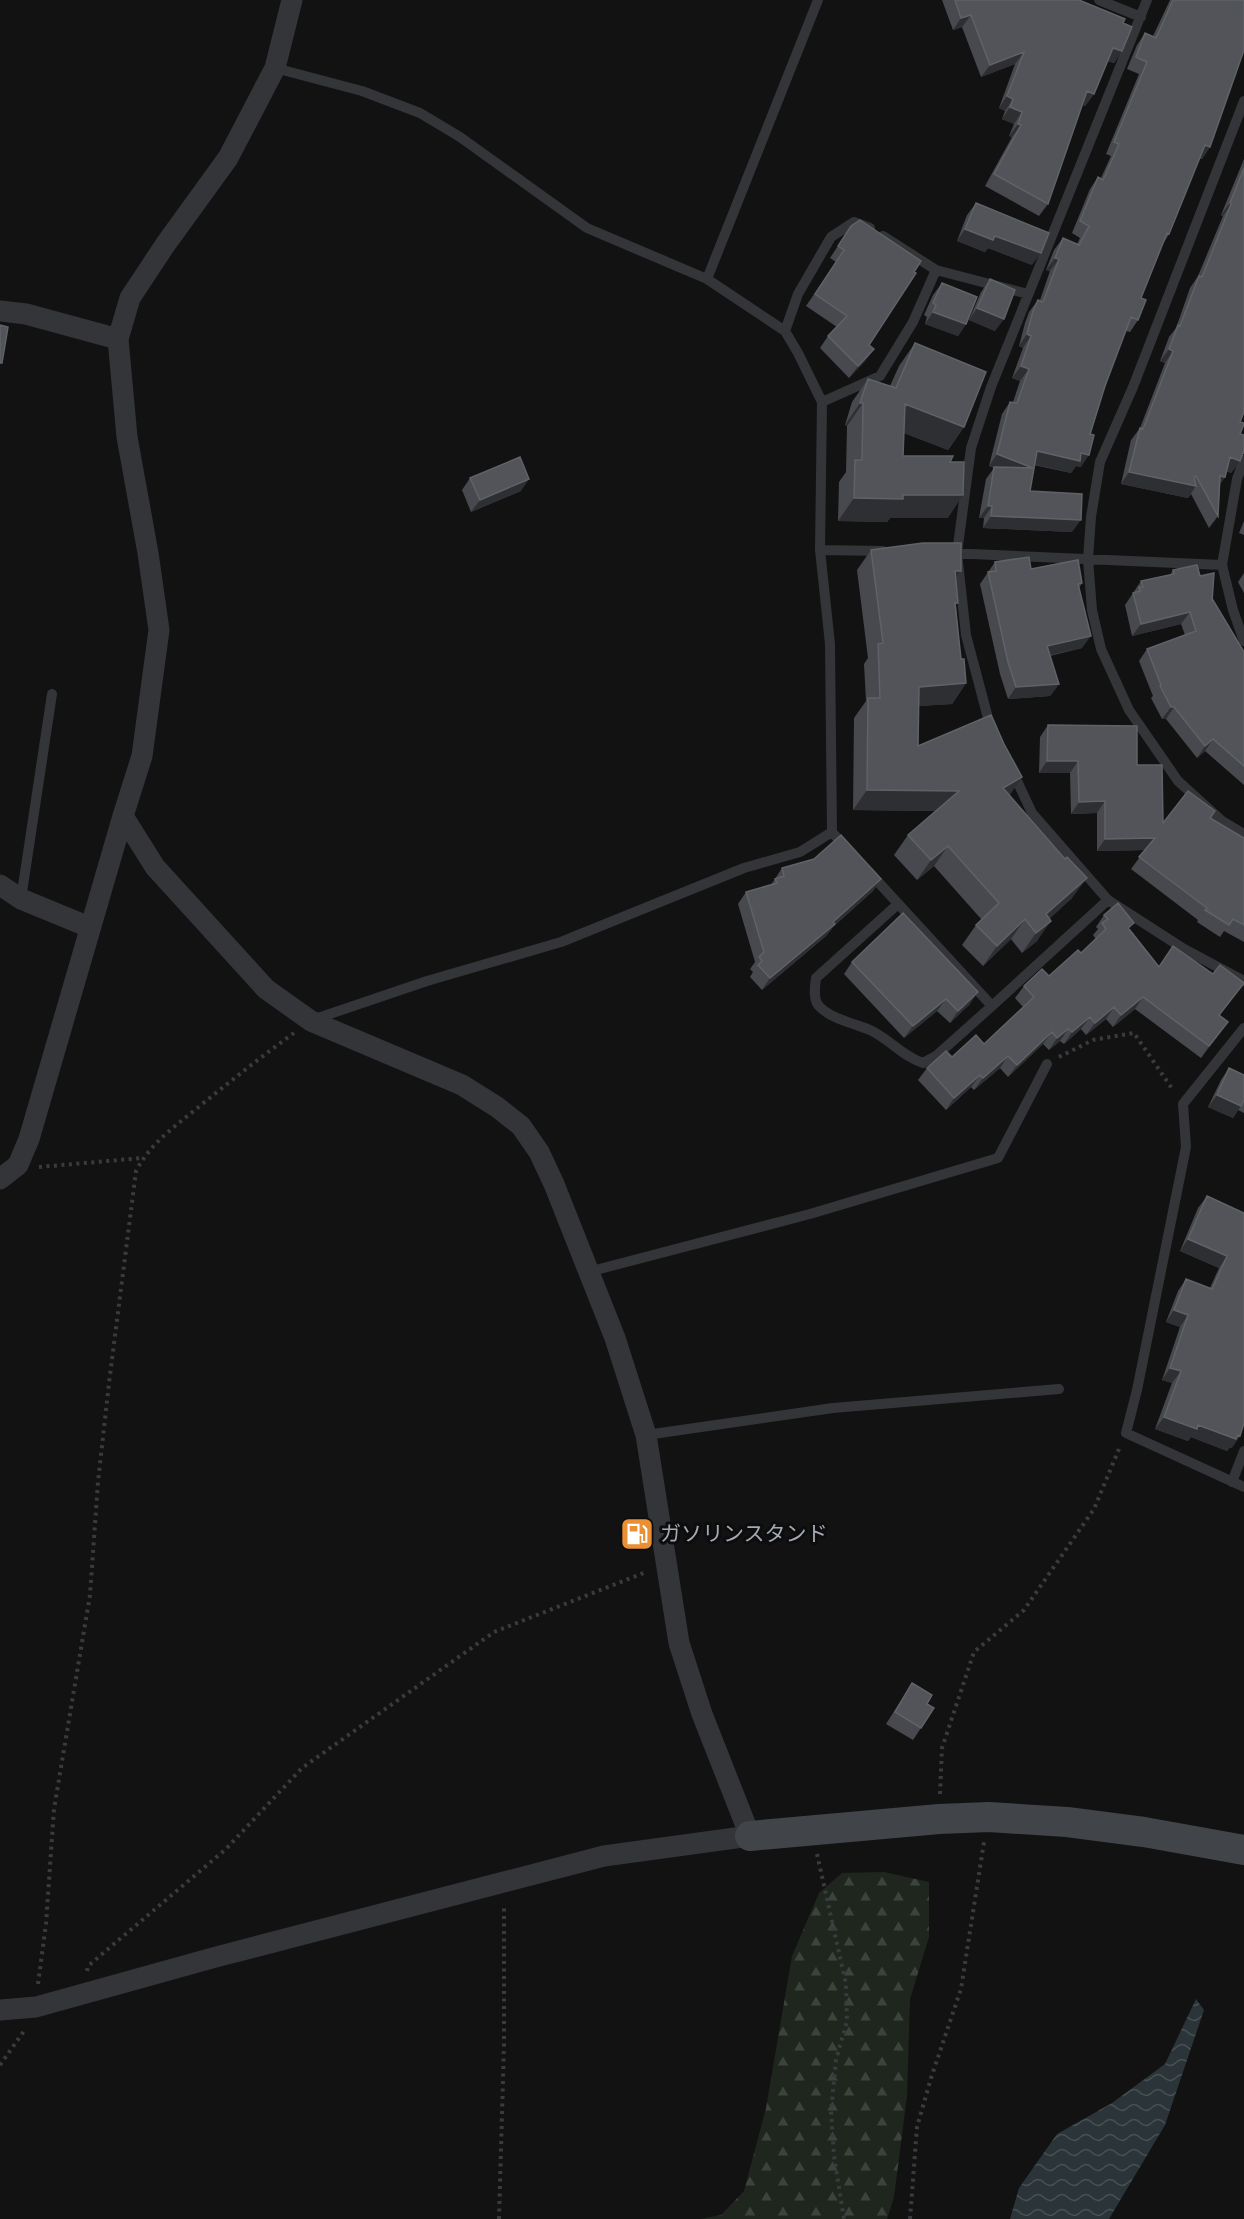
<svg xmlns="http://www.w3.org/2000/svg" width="1244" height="2219" font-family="'Public Sans','Noto Sans JP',sans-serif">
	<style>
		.forest { fill: url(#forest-firs) }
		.water { fill: url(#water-waves) }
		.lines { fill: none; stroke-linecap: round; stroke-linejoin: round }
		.path { stroke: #393c3f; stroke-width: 4; stroke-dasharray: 3 4.5; stroke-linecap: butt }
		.lane { stroke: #333538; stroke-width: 10 }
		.street { stroke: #333538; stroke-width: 21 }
		.secondary { stroke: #414448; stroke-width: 30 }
		.wall { fill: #48494e }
		.shaded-wall { fill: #2e2f32 }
		.building { fill: #525459; stroke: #5f6267; stroke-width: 1.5 }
		.labels { text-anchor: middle; stroke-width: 6; stroke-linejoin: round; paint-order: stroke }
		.poi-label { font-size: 21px; fill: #a4abb4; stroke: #0d0d0e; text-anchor: start }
	</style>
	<defs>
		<pattern id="forest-firs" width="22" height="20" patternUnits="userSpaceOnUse" patternTransform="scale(1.5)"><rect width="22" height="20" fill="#1e261e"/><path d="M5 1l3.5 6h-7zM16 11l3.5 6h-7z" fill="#3c433c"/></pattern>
		<pattern id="water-waves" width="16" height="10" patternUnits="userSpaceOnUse" patternTransform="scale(1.5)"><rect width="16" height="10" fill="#2b3539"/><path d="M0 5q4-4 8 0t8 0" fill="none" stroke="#475053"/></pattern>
	</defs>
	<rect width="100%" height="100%" fill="#121213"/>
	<path class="forest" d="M884 1872 929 1882V1937L910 1999 907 2096 894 2197 887 2219H700L721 2215 744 2191 766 2108 792 1956 819 1893 842 1873Z"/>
	<path class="water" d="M1196 1999 1204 2010 1165 2125 1109 2219H1010L1019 2188 1057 2134 1112 2103 1165 2064Z"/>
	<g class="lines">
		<path class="path" d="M1059 1057 1093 1040 1134 1033 1173 1090
			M39 1167 142 1158
			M940 1794 942 1748 974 1652 1024 1610 1094 1509 1119 1449
			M817 1854 846 1984 847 2021 836 2060 831 2111 834 2156 844 2219
			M87 1971 88 1966 226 1849 302 1768 494 1632 646 1572
			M38 1984 46 1924 54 1809 90 1595 98 1482 109 1383 136 1171C151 1142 177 1125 201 1105 232 1080 262 1056 294 1033
			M0 2065 24 2031
			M499 2219 504 2044V1905
			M910 2219 917 2127 931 2078 961 1989 984 1842"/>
		<path class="lane" d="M1099 0 1141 17
			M275 68 362 91 420 113 460 137 587 228 707 279 785 331 798 353 822 402 820 550 830 644 832 832 846 848
			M1244 101 1133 387 1100 462 1091 517 1088 559 1092 610 1101 649 1129 710 1178 781 1222 821 1244 834
			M883 236 936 270 1028 294
			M707 279 818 0
			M785 331 798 294 831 237 854 222 870 228
			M822 402 880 376 913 322 936 270
			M1244 460 1237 479 1222 565 1233 610 1244 641
			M820 550 883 551
			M949 553 1222 565
			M993 729 988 718 966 635 957 553 971 448 991 387 1147 0
			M1012 770 1032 813 1108 900 1184 949 1244 981
			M869 872 992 1006 1108 900
			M21 899 52 694
			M898 904 816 978C815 986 813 998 818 1005 831 1020 855 1023 872 1031 890 1040 904 1057 923 1063L936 1056 992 1006
			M312 1020 427 981 561 942 744 868 800 852 832 832
			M1244 1028 1183 1104 1186 1147 1137 1390 1126 1433 1244 1487
			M588 1272 810 1214 998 1158 1047 1064
			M646 1435 833 1408 1059 1389
			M1232 1482 1244 1451"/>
		<path class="street" d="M0 311 26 314 118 339
			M0 885 21 899 89 927
			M0 1179 18 1165 29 1139 123 816
			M0 2010 36 2007 216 1957 604 1856 750 1836 702 1714 679 1643 646 1435 615 1338 554 1184 539 1152 521 1126 497 1107 462 1085 311 1021 266 989 155 867 123 816 142 756 159 630 148 553 127 437 118 339 130 298 165 245 228 158 275 68 292 0"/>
		<path class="secondary" d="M750 1836 939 1819 989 1817 1067 1822 1144 1832 1244 1850"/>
	</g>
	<path class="wall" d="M942 0H1079L1123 23 1122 51 1114 63 1107 61 1094 94 1085 106 1082 104 1048 204 1039 216 985 186 1012 137 1009 136 1014 124 1002 119 1005 111 999 108 1015 64 981 77 962 27 953 30Z
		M1170 0H1244L1210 147 1202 159 1199 158 1169 234 1163 244 1141 298 1138 320 1130 332 1126 331 1105 386 1081 467 1076 466 1071 473 1034 465 1030 491 1072 532 983 528 984 518H979L986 479 994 468 989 466 1002 414 1010 402H1013L1020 381 1012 378 1023 348 1019 346 1025 323 1029 312 1038 300H1040L1050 271 1046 270 1054 250 1063 238 1077 244 1080 238 1072 233 1090 189 1098 177 1101 178 1111 156 1106 154 1139 74 1127 69 1137 45 1145 33 1153 36Z
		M1244 159V407L1240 422V434L1244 435V454H1243L1240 461 1231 473 1226 471 1225 477 1220 484 1218 516 1209 528 1191 494 1188 498 1121 484 1131 440 1140 428 1165 363 1160 361 1169 337 1176 328 1190 288 1198 276 1223 216 1221 215Z
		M976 203 1032 265 988 248 985 252 957 241 967 215Z
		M851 226 914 272 869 345 874 349 865 361 849 378 820 348 828 336 837 327 806 306 836 262 830 258Z
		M990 279 995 331 969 320 981 292Z
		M942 283 966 324 958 336 925 324 927 317 924 315 933 295Z
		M915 343 964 427 948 450 904 433 903 456 950 462 948 518H890L887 522 838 521 839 482 846 472 847 426 845 425 852 402 868 379 890 386 899 366Z
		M470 478 521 491 471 512 462 490Z
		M1244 521V535L1239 533Z
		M871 550 961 571 956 578V606L961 659 966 683 952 704 918 706V746L1010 796 1072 898 1049 919 1037 941 1022 953 1011 939 983 966 962 945 976 925 982 920 934 866 917 880 894 855 908 835 936 811 853 810 854 718 866 701 864 664 868 658 857 570Z
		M995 562 1031 569 1082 583 1079 588 1082 648 1050 656 1059 684 1050 696 1008 699 1000 674 980 584Z
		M1173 570 1200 576 1212 602 1244 652V785L1205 751 1197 758 1166 719H1162L1151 698 1153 696 1139 661 1147 649 1185 635 1181 624 1132 636 1125 605 1141 581 1170 575Z
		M1244 573V593L1238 582Z
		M1048 725 1137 765 1163 823 1210 818 1244 838V942L1224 931 1220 937 1197 922 1198 920 1131 869 1145 850 1097 851V813L1071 814 1070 773H1039L1040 737Z
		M782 868 881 879 873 891 834 926 826 936 762 990 750 977 753 972 750 969 755 962 738 904 746 892 771 885Z
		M1104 915 1130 929 1159 966 1213 974 1244 983 1219 1016 1228 1022 1201 1058 1135 1009 1113 1027 1106 1019 1086 1035 1081 1029 1064 1044 1060 1041 1049 1050 1043 1044 1008 1077 1000 1068 974 1090 971 1087 946 1110 918 1080 927 1068 984 1044 1023 1007 1015 998 1024 986 1049 976 1081 953 1096 939 1093 935 1098 929 1096 927Z
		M852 962 970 1004 950 1023 937 1011 904 1038 844 974Z
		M1229 1068 1244 1075V1113L1238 1110 1233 1118 1208 1107 1221 1080Z
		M1207 1196 1244 1213 1232 1448 1230 1447 1227 1451 1191 1437 1188 1441 1155 1429 1172 1383 1162 1380 1180 1327 1166 1322 1178 1291 1186 1279 1210 1288 1219 1268 1180 1251 1198 1208Z
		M912 1683 927 1704 921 1728 913 1740 886 1724Z"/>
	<path class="shaded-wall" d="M971 15 962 27 953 30 961 18Z
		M1113 48 1122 51 1114 63 1104 60Z
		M1024 52 1015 64 981 77 990 65Z
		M1087 91 1094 94 1085 106 1078 103Z
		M1007 96 1013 99 1005 111 999 108Z
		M1010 107 1022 112 1014 124 1002 119Z
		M1018 124 1021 125 1012 137 1009 136Z
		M1205 145 1210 147 1202 159 1196 157Z
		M1230 203 1231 204 1223 216 1221 215Z
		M965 229 995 236 1041 253 1032 265 988 248 985 252 957 241Z
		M1055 258 1059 259 1050 271 1046 270Z
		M977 308 1004 319 995 331 969 320Z
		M933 312 966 324 958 336 925 324Z
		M1027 334 1031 336 1023 348 1019 346Z
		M874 349 865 361 849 378 858 366Z
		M1169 349 1173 351 1165 363 1160 361Z
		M1021 366 1029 369 1020 381 1012 378Z
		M860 403H863L847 426 845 425Z
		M905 404 964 427 948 450 889 427Z
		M1037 451 1081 453 1089 455 1081 467 1076 466 1071 473 1028 463Z
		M997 454 1033 468 1025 480 989 466Z
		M1230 457 1240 461 1231 473 1221 469Z
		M1129 472 1194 477 1196 476 1190 485 1196 486 1188 498 1121 484Z
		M1220 476 1225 477 1216 489Z
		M529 479 521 491 471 512 480 500Z
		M903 495H963L948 518H890L887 522 838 521 854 498Z
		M988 506H992L984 518H979Z
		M991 516 1081 520 1072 532 983 528Z
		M955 571H961L947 591Z
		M1190 612 1181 624 1132 636 1141 624Z
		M1091 636 1082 648 1038 658 1047 646Z
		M966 683 952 704 904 707 919 687Z
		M1059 684 1050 696 1008 699 1016 687Z
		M1171 707H1174L1166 719H1162Z
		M1213 739 1205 751 1197 758 1205 746Z
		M1047 761H1078L1070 773H1039Z
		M1022 777 1008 798 1003 788Z
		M867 790 959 791 945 811 853 810Z
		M1105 801 1097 813 1071 814 1079 802Z
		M1155 838 1146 850 1097 851 1105 839Z
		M948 846 934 866 917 880 931 860Z
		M1087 878 1072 898 1035 932 1046 914Z
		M881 879 873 891 834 926 826 936 762 990 770 978Z
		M1025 919 1011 939 983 966 997 946Z
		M1051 921 1037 941 1022 953 1036 933Z
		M978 992 970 1004 950 1023 958 1011Z
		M1143 997 1135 1009 1113 1027 1121 1015Z
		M946 999 937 1011 904 1038 913 1026Z
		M1114 1007 1106 1019 1086 1035 1095 1023Z
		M1090 1017 1081 1029 1064 1044 1072 1032Z
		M1228 1022 1201 1058 1209 1046Z
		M1068 1029 1060 1041 1049 1050 1057 1038Z
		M1052 1032 1043 1044 1008 1077 1017 1065Z
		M1008 1056 1000 1068 974 1090 983 1078Z
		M980 1075 971 1087 946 1110 954 1098Z
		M1217 1095 1241 1106 1233 1118 1208 1107Z
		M1188 1239 1227 1256 1219 1268 1180 1251Z
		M1174 1310 1188 1315 1180 1327 1166 1322Z
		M1170 1368 1181 1371 1172 1383 1162 1380Z
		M1164 1417 1198 1425 1240 1436 1232 1448 1230 1447 1227 1451 1191 1437 1188 1441 1155 1429Z"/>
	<path class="building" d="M955 0H1079L1125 19 1123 23 1132 27 1122 51 1113 48 1094 94 1087 91 1048 204 994 174 1021 125 1018 124 1022 112 1010 107 1013 99 1007 96 1024 52 990 65 971 15 961 18Z
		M1173 0H1244V50L1210 147 1205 145 1169 234 1167 233 1141 298 1146 300 1138 320 1131 317 1105 386 1090 434 1094 435 1089 455 1081 453 1080 461 1037 451 1030 491 1082 494 1081 520 991 516 992 506H988L994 467 1033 468 997 454 1010 402 1017 403 1029 369 1021 366 1031 336 1027 334 1033 311 1038 300 1043 302 1059 259 1055 258 1063 238 1079 245 1089 226 1080 221 1098 177 1103 180 1119 144 1114 142 1147 62 1136 57 1145 33 1156 38Z
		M1244 168V412L1240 422 1244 423V424L1240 434 1244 435V450L1240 461 1230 457 1225 477 1220 476 1218 516 1196 476 1194 477 1196 486 1129 472 1140 428 1143 429 1173 351 1169 349 1178 325 1180 326 1199 276 1202 277 1231 204 1230 203Z
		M976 203 1049 233 1041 253 995 236 993 240 965 229Z
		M860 220 921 261 914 272 916 273 869 345 874 349 858 366 828 336 847 316 815 294 844 250 838 246 851 226Z
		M990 279 1015 290 1004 319 977 308Z
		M942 283 977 297 966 324 933 312 936 305 933 303Z
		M0 325 8 327 2 363H0Z
		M915 343 986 372 964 427 905 404 903 456H953L950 462H964L963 495H903V499L854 498 855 460H862L863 403H860L868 379 896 388Z
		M520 457 529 479 480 500 470 478Z
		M923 543H961V571H955L958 603H955L961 659H964L966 683 919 687 918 746 991 715 1004 744 1022 777 1003 788 1065 859 1067 857 1087 878 1046 914 1051 921 1036 933 1025 919 997 946 976 925 999 903 948 846 931 860 908 835 959 791 867 790 868 698H880L878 644 883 643 871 550Z
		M1029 557 1031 569 1078 560 1082 583 1078 584 1091 636 1047 646 1059 684 1016 687 1008 662 988 572 996 571 995 562Z
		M1197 565 1200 576 1214 573 1212 602 1213 600 1244 652V766L1213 739 1205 746 1174 707H1171L1160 686 1161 685 1147 649 1196 631 1190 612 1141 624 1133 593 1140 591 1139 587H1143L1141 581 1174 574 1173 570Z
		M1048 725 1137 726V765H1162L1163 823 1188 791 1215 811 1210 818 1244 838V925L1233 919 1229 925 1205 910 1207 908 1139 857 1155 838 1105 839V801L1079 802 1078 761H1047Z
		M841 835 881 879 833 922 835 924 770 978 758 965 762 961 759 957 764 952 746 892 777 883 775 879 784 876 782 868 814 859Z
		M1118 903 1134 923 1128 928 1159 967 1173 946 1213 974 1220 965 1244 983 1219 1015 1228 1022 1209 1046 1143 997 1121 1015 1114 1007 1095 1023 1090 1017 1072 1032 1068 1029 1057 1038 1052 1032 1017 1065 1008 1056 983 1078 980 1075 954 1098 927 1068 946 1051 952 1057 976 1035 984 1044 1034 997 1024 986 1042 969 1049 976 1078 950 1081 953 1106 929 1102 923 1108 919 1104 915Z
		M903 913 978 992 958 1011 946 999 913 1026 852 962Z
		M1229 1068 1244 1075V1100L1241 1106 1217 1095Z
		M1207 1196 1244 1213V1423L1240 1436 1238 1435 1236 1439 1198 1425 1197 1429 1164 1417 1181 1371 1170 1368 1188 1315 1174 1310 1186 1279 1212 1289 1227 1256 1188 1239Z
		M912 1683 932 1695 927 1704 934 1708 921 1728 895 1712Z"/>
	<defs>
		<symbol id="fuel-square" viewBox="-11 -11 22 22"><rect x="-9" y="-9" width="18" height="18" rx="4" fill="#ea8f33" stroke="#0d0d0e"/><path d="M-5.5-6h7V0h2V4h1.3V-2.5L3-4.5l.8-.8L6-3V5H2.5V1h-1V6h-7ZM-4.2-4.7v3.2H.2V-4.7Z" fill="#fff"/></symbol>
	</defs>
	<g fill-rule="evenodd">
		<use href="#fuel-square" x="618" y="1515" width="38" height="38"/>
	</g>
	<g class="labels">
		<g class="poi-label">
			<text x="660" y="1541">ガソリンスタンド</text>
		</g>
	</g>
</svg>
